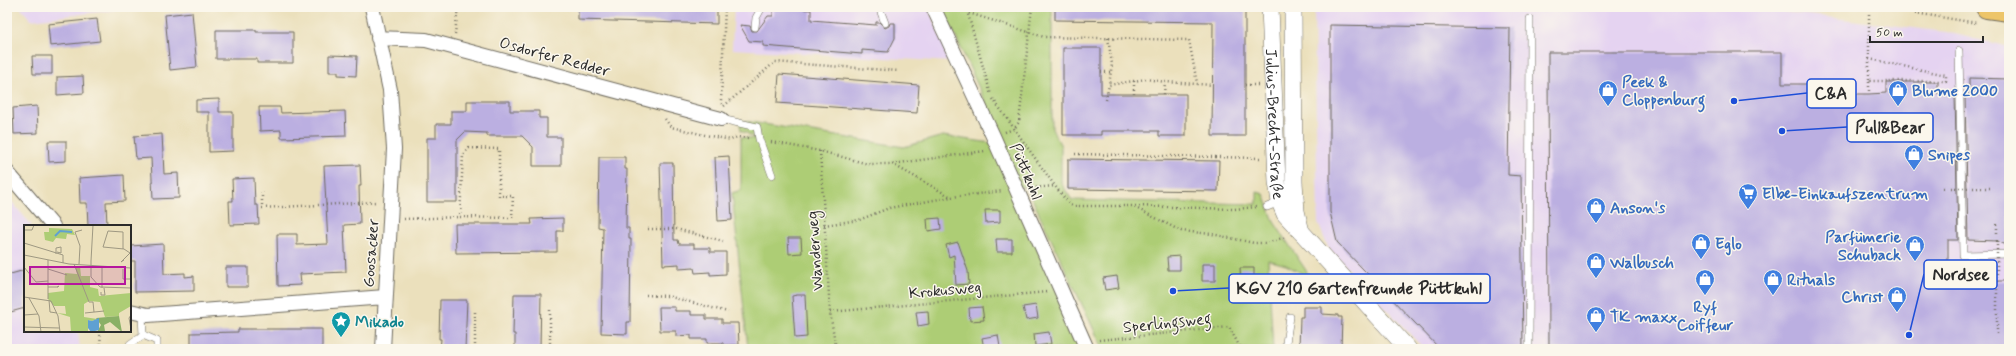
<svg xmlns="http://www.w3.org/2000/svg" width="2016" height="356" font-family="Mynerve,sans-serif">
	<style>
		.built { fill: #e5d3f1 }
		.green { fill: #adcd75; stroke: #6c7c50 }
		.building { fill: #bbafe1 }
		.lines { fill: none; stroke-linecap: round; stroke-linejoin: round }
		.service-casing { stroke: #6e6a5e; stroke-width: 8 }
		.minor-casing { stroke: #6e6a5e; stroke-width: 16 }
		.tertiary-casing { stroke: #6e6a5e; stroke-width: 18 }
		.primary-casing { stroke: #6e6a5e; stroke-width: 24 }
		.path { stroke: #6e6a5e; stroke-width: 2.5; stroke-dasharray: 1 3; stroke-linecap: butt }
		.service { stroke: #fff; stroke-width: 7 }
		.minor { stroke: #fff; stroke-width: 14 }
		.tertiary { stroke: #fff; stroke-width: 17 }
		.primary { stroke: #edc569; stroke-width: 22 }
		.path-bridge { stroke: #6e6a5e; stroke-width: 2.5; stroke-dasharray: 1 3; stroke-linecap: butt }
		.labels { text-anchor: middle; stroke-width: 3; stroke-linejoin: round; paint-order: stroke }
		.street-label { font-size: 16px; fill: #2b2b2b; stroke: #fbf7ec }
		.shop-label { font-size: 16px; font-weight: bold; fill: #366cbe; stroke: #fbf7ec; text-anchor: start }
		.culture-label { font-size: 16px; font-weight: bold; fill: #0d838f; stroke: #fbf7ec; text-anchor: start }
		.inset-river { fill: none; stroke: #5fa0d2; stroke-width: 2 }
		.inset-road { fill: none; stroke: #9e9882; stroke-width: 1 }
		.view { fill: #b5179e; fill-opacity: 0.15; stroke: #b5179e; stroke-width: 2 }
		.inset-edge { fill: none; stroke: #2b2b2b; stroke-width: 2 }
		.leader { fill: none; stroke: #1d4ed8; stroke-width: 1.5 }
		.callout-dot { fill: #1d4ed8; stroke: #fbf7ec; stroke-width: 1.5 }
		.callout { fill: #fbf7ec; stroke: #1d4ed8; stroke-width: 1.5 }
		.callout-label { font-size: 17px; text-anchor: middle; font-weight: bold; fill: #2b2b2b }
	</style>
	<rect width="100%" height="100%" fill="#fbf7ec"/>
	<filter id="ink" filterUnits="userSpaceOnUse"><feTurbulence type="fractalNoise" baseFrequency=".025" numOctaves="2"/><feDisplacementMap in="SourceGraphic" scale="8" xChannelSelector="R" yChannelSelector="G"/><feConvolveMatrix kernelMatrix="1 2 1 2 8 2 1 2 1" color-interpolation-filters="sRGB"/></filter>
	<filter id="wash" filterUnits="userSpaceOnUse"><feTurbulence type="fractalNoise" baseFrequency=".012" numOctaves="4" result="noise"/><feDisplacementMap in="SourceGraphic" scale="16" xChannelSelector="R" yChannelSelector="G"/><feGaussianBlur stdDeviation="0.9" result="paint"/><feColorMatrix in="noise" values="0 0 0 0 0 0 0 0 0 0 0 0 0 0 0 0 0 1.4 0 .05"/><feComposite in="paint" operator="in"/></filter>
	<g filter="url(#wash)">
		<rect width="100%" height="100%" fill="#ebe0bc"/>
		<path class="built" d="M20 7H115V10L31 20Z
			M734 7H928L952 62 732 49Z
			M1314 7H1746L1946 32 2009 47V349H1424L1328 247 1318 223Z
			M7 196 32 226H25V331H78L80 349H7Z"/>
		<path class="green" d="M942 7H1052V129L1061 146V183L1072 200 1257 204V192L1264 194 1274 222 1311 278 1286 265 1268 260 1273 349H1103L1027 188 1014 185 1086 349H748L732 193 741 190V137L757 139 741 130 739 120 904 147 943 136 1005 145Z"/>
		<g id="blocks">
			<path class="building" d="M578 7H717V24L578 20Z
				M773 7 811 10V20L876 25V22H879L885 28 889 26 890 23H895V38L888 52 862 50V54L763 46V42L749 41 740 25 750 26 752 31H757L768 16H773Z
				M1055 7H1245V136H1212L1213 22 1055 20Z
				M192 12 197 67 170 70 165 15Z
				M97 19 100 41 50 46 48 24Z
				M1330 25 1510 28 1508 175 1521 176 1523 349H1440L1337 242 1330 212Z
				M216 30H256V32H293V63H257V59H216Z
				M1063 48H1101V94H1186V136H1159V131H1101V135H1063Z
				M1548 52H1782V84H1853V94H1869L1886 93V82H1938V94H1955L1958 240H1948V274H1984V281H2009V349H1549Z
				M329 55 357 56 356 76 338 75V72H329Z
				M32 56H52V74H33Z
				M779 74 919 85 917 113 777 103Z
				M83 76 84 93 57 95V77Z
				M1969 78 2009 79V246L1997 241 1968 240 1965 94H1969Z
				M219 99V112H233V151L209 152V112H196V100Z
				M467 101H510V111H539V118H547V137H561V166H533V147L522 136H487V133L465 132 457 140V202H427V138H436V124H451V111H467Z
				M37 106 38 133 14 134 13 108Z
				M259 107H280L281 113 345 111 346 136 281 138V130L260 131Z
				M162 134 164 174 178 173 179 198 153 199 151 158 136 159 134 136Z
				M48 141H66V161L49 162Z
				M729 156 732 220 718 221 715 157Z
				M599 157H625V169H627L626 228H629V239H631L630 322H627V334L601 333 603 228 598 227Z
				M1068 159 1219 161 1218 191 1068 189Z
				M660 163H673L674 240H678L679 244H694V248H710V252H726V274L710 275V272L695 273 694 268 679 269V264L663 265Z
				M360 165 361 186H359L360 224 344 225 346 272 300 274 301 285 278 286 277 234H297V245L328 244 324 166Z
				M124 175 125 201 106 202 107 226H88L87 203H80L79 178Z
				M254 178 255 205H258L259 224 230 225 229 201H233L232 179Z
				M985 210H1000V222L986 223Z
				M563 218V231H557V252L456 253 455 224H532L531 219Z
				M940 218 941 229 928 231 927 219Z
				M788 238H801L802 253 789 254Z
				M996 239H1012V252H997Z
				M958 242 968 271 969 284 956 285 954 255 949 257 946 245Z
				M163 244 164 274 185 273V277L194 276V291L135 292V261H130V246Z
				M1180 256V270H1168L1167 257Z
				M1202 264H1215V281H1202Z
				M226 267H248V287H226Z
				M1240 268H1254V285H1241Z
				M25 270V308L7 313V275Z
				M1117 276 1119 288 1105 290 1103 278Z
				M514 294H541L540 349H515V334H513Z
				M797 295H805L807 337 795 338 792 296Z
				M440 300H467L465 349H440L441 339H439Z
				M1036 305 1038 318 1026 320 1023 307Z
				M659 307H675V311H691V315H706V319H722V323H738L739 345H723V343H707V339H691V335L676 336V331H660Z
				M982 307 984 320 970 321 969 308Z
				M1303 307H1322V314L1338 315V317H1342L1341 349H1299L1300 317H1303Z
				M928 311 929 324 918 326 916 312Z
				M238 329H322V349H191V333L238 332Z
				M1049 332 1051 344 1035 346 1034 334Z
				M998 335 1000 347 984 349 982 338Z"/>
		</g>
	</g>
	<g filter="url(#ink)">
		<use href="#blocks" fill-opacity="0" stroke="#6e6a5e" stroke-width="1"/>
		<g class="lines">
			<defs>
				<path id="service" d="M879 7 885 23
					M755 27 756 18 762 7
					M1959 51 1963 255 2009 254
					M721 119 757 127 759 139 772 175
					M1267 207 1280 202
					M143 335 157 341V349
					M130 349V344L143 335 142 315
					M1285 349 1290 317
					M1529 349 1530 19"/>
				<path id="minor" d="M372 7 390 90 394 149 383 349
					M933 7 993 136 1087 349
					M378 38 426 40 721 119
					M7 172 53 226
					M130 311 148 315 385 297"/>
				<g id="tertiary">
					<path id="s1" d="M1270 7 1277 182 1280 202 1285 214 1408 349"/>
					<path d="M1293 7 1294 182 1296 211 1301 232"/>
				</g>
				<path id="primary" d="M1987 7 2009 10"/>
			</defs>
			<use href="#service" class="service-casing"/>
			<use href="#minor" class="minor-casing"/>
			<use href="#tertiary" class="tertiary-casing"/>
			<use href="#primary" class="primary-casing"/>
			<path class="path" d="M966 7 991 95
				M1869 10V94
				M969 13 1044 37 1189 40 1197 83
				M1915 13 1977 23
				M455 34 458 7
				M1108 38 1112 64 1109 85 1146 79 1165 82 1212 85
				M1869 59 1946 75V81H1869
				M1101 72H1111
				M1245 85H1258
				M1134 94V81
				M1164 94 1165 82
				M993 99 1055 186 1069 204 1073 206H1132L1181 231 1212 234 1254 243H1266L1286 237
				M1106 100 1109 85
				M722 104 721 101 725 7
				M724 106 775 62 899 71
				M665 119 671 127 705 135 731 140 737 137 749 138
				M1005 132 1014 129 1019 122 1032 7
				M771 142 820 151 868 164H892L951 197 1003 191
				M469 148 499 149V196H513L512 218 460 217 463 155Z
				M820 151 830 312 836 349
				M1075 154 1261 158
				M892 164 985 151
				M1032 188 1055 186
				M1973 188H1990
				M262 192V208L377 202
				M1135 206 1234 209 1257 207
				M404 219 460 217
				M824 225 859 220 889 208 951 197
				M648 229H676L723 241
				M1997 241V224
				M1997 281V336
				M646 295 667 296 728 312
				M550 310V349
				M830 312 1047 292
				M100 331 101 349
				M1099 340 1229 327 1241 349
				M475 349V312"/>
			<use href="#service" class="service"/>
			<use href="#minor" class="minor"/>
			<use href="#tertiary" class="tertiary"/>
			<use href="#primary" class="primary"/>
			<path class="path-bridge" d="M1943 188H1968
				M1997 241V281"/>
		</g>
	</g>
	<defs>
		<symbol id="shop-pin" viewBox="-11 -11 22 30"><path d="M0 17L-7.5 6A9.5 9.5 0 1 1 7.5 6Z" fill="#3f7fe0" stroke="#fbf7ec"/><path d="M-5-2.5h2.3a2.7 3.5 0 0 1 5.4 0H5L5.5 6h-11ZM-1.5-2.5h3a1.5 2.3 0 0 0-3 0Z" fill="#fff"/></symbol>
		<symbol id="supermarket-pin" viewBox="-11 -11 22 30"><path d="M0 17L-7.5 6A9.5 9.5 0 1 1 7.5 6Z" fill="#3f7fe0" stroke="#fbf7ec"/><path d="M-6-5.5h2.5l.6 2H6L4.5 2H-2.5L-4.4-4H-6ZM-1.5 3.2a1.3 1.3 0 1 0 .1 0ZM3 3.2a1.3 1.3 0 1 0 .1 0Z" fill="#fff"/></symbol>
		<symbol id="sight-pin" viewBox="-11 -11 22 30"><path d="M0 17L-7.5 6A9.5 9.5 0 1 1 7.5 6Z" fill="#0f9aa8" stroke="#fbf7ec"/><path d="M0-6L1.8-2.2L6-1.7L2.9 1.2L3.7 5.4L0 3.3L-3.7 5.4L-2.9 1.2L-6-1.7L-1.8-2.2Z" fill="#fff"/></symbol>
	</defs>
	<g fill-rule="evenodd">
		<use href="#shop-pin" x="1597" y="79" width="22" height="30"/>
		<use href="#shop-pin" x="1887" y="79" width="22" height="30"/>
		<use href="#shop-pin" x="1903" y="143" width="22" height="30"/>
		<use href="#supermarket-pin" x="1737" y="182" width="22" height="30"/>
		<use href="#shop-pin" x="1585" y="196" width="22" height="30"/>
		<use href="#shop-pin" x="1690" y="232" width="22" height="30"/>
		<use href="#shop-pin" x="1904" y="234" width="22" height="30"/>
		<use href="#shop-pin" x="1585" y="251" width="22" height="30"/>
		<use href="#shop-pin" x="1694" y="268" width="22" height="30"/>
		<use href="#shop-pin" x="1762" y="268" width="22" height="30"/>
		<use href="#shop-pin" x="1886" y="285" width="22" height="30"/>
		<use href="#shop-pin" x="1585" y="305" width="22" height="30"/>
		<use href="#sight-pin" x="330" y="310" width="22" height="30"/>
	</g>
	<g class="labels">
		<g class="street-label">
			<text transform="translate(555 56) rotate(15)" y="6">Osdorfer Redder</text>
			<text dy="6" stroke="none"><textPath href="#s1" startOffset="117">Julius-Brecht-Straße</textPath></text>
			<text transform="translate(1027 171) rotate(67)" y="6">Püttkuhl</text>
			<text transform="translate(814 251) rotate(-94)" y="6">Wanderweg</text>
			<text transform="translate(370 253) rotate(-86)" y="6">Goosacker</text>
			<text transform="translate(945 289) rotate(-5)" y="6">Krokusweg</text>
			<text transform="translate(1167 322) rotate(-6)" y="6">Sperlingsweg</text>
		</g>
		<g class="shop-label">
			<text x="1622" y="87">Peek &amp;<tspan x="1622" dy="18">Cloppenburg</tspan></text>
			<text x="1912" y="96">Blume 2000</text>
			<text x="1928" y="160">Snipes</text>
			<text x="1762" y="199">Elbe-Einkaufszentrum</text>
			<text x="1610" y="213">Anson's</text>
			<text x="1901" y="242" text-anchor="end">Parfümerie<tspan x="1901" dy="18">Schuback</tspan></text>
			<text x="1715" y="249">Eglo</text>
			<text x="1610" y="268">Walbusch</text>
			<text x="1787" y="285">Rituals</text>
			<text x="1883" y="302" text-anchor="end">Christ</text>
			<text x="1705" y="312" text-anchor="middle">Ryf<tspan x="1705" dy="18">Coiffeur</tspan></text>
			<text x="1610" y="322">TK maxx</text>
		</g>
		<g class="culture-label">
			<text x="355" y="327">Mikado</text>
		</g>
	</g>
	<g transform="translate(24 225)">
		<rect width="107" height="107" fill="#ebe0bc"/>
		<path d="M25 3 48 4 51 10 43 9 42 14 32 13 29 17 21 15 20 7H25ZM51 41H56L57 51H66V62L74 64 75 71 107 68V81L95 88V91L81 92 76 77 65 76 60 79V92L73 94 68 96 64 95V107H47L46 92 33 88 42 89 41 81H30L24 74V68L40 66 41 48 53 49Z" fill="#adcd75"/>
		<path d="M95 91 98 107 86 97 80 100 81 106 73 107 77 100 72 93Z" fill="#8ab066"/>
		<path d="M75 93V105L67 107 64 103V95L68 96Z" fill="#5fa0d2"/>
		<path class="inset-river" d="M31 11 36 6 48 7"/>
		<path class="inset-road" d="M0 5H8L10 0M0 18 39 30V38M99 24V7L84 6 79 22 100 24 106 28M32 29V23L37 22V28L33 27M0 30 45 39 107 43M100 35 97 37 106 28M67 36V52L76 62 107 63M67 36 69 0M50 39 65 77M55 39 56 21 51 7 58 5M0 42 12 57 24 56M24 44 43 50M99 44V54H107M24 62H34L35 61 33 62M78 63V43M77 67V70H81L80 63M0 72 27 76 34 91 36 107M5 73 15 91 17 107M24 74V35M25 75 26 87 33 88M65 77H69L70 87M61 88 80 86M0 90 14 89M107 90 105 93 107 104M0 102 35 103"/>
		<path class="view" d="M6 42H101V59H6Z"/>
		<rect width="107" height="107" class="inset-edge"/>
	</g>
	<path class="leader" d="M1734 101L1807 93M1782 131L1847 127M1909 335L1924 274M1173 291L1229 288"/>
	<g class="callout-dot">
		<circle cx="1734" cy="101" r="4"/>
		<circle cx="1782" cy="131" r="4"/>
		<circle cx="1909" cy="335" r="4"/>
		<circle cx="1173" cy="291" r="4"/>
	</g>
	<g class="callout">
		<rect x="1807" y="79" width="49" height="29" rx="4"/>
		<rect x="1847" y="113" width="86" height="29" rx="4"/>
		<rect x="1924" y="260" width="73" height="29" rx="4"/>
		<rect x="1229" y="274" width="261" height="29" rx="4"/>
	</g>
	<g class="callout-label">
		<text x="1831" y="99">C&amp;A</text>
		<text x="1890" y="133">Pull&amp;Bear</text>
		<text x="1961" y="280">Nordsee</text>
		<text x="1359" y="294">KGV 210 Gartenfreunde Püttkuhl</text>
	</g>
	<rect width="2016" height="356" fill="none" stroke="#fbf7ec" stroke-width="24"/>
	<path d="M1870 36v6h113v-6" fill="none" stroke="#2b2b2b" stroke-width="2"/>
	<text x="1876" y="36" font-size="12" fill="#2b2b2b" stroke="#fbf7ec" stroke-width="3" paint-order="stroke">50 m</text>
</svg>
